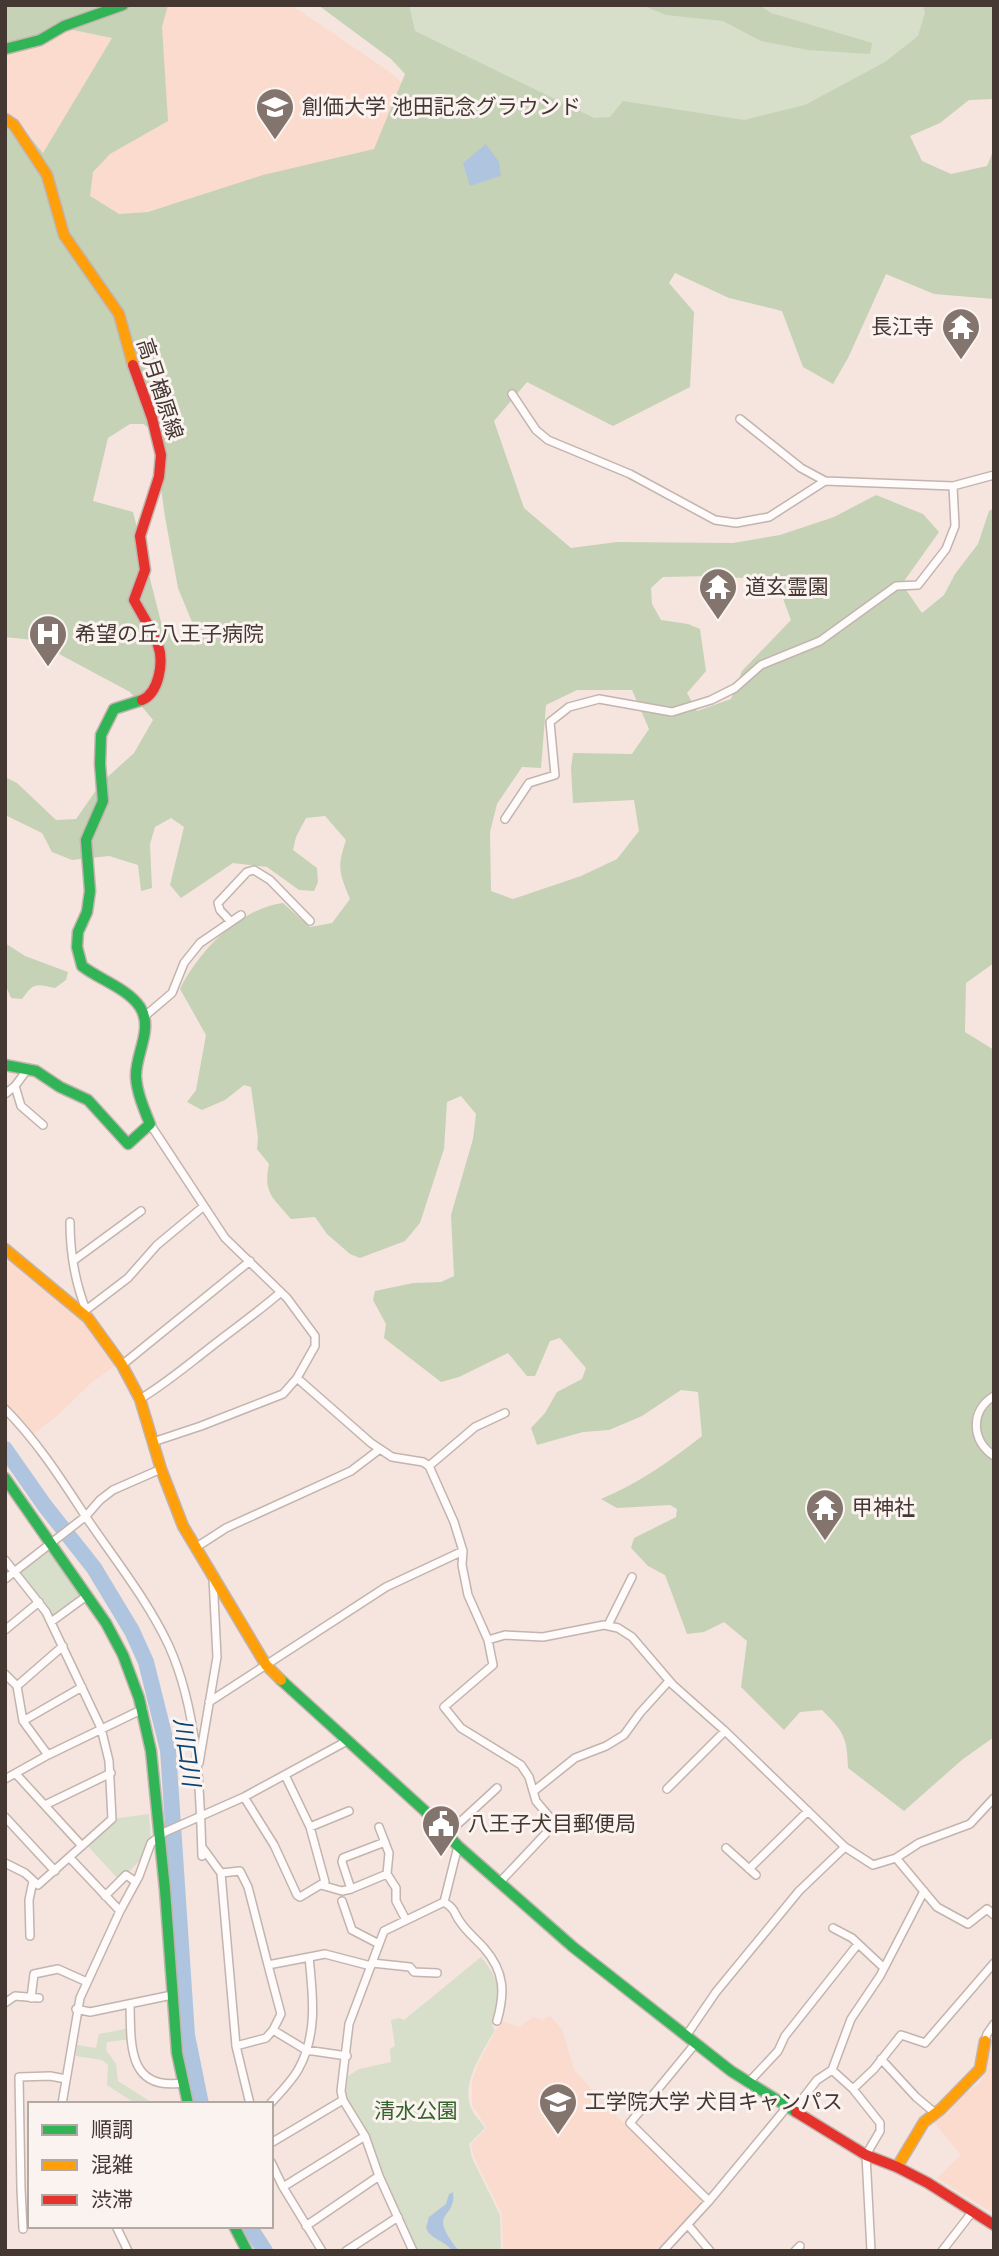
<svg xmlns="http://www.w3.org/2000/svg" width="999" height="2256" font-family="Helvetica,'Noto Sans JP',sans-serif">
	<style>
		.built { fill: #fadbce }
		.green { fill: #d7deca }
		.forest { fill: #c5d2b6; fill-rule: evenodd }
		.water { fill: #afc5df }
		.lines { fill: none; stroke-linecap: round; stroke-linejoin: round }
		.river { stroke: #afc5df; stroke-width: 16 }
		.street-casing { stroke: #c2b4ae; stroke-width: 10 }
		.fast-casing { stroke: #c2b4ae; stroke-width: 13 }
		.slow-casing { stroke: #c2b4ae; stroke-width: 13 }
		.jam-casing { stroke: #c2b4ae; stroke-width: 13 }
		.street { stroke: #fefbfa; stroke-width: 7 }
		.fast { stroke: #30b455; stroke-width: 10 }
		.slow { stroke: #ff9f0a; stroke-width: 10 }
		.jam { stroke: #e5322d; stroke-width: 10 }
		.labels { text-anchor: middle; stroke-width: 6; stroke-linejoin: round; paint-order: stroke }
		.poi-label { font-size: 21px; fill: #453731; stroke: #fbf3f0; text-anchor: start }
		.street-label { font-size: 21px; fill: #453731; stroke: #fbf3f0 }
		.park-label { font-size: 21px; fill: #35642b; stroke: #fbf3f0 }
		.water-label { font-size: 23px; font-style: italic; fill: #094273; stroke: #fbf3f0 }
	</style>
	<rect width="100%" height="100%" fill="#f5e5de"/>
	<path class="built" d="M141 5H291L387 70 409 89 479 138 99 273 60 206Z
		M73 30 112 38 43 154 13 117 5 113V48Z
		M5 1256 88 1324 116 1365 91 1383 57 1416 29 1437 5 1409Z
		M550 2016 562 2029 574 2070 627 2127 703 2202 656 2251H503L502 2215 474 2157 471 2144 487 2128 472 2105V2081L479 2062 501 2021 519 2027 533 2017 542 2020Z
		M994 2033V2214L937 2178 961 2155 932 2120 948 2114 959 2098 979 2083 987 2069 991 2037Z"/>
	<path class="green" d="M335 5H955L898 107 622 137Z
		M46 1548 83 1598 51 1622 15 1572Z
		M149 1814 151 1843 147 1853 120 1881 86 1844 112 1819Z
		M481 1957C500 1979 504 1999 492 2026L495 2030C483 2051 459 2086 472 2110 475 2116 481 2122 485 2128L469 2144 472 2158 500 2215 501 2251H416L382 2173 370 2136 347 2100 346 2090 348 2076 359 2069 391 2062 390 2049 395 2046 391 2020 399 2018 404 2020Z
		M131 2028V2039L107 2042 106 2050 116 2064 118 2081 154 2104H136L107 2085 108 2065 102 2060 76 2056 77 2045 96 2048 99 2034Z"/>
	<path class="forest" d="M5 5H168L162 27 168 121 110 154 93 172 90 196 119 214 148 212 263 175 374 149 405 74 391 59 318 5H409L415 31 594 118 610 117 623 101 744 120 805 105 885 62 918 36 925 13 923 5H994V99L969 100 940 123 910 136 922 161 951 174 987 166 994 149V299L934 294 886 274 848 358 833 384 803 367 782 311 729 298 675 273 669 283 694 312 690 387 613 426 527 382 494 421 524 508 571 548 617 542 733 543 780 535 834 517 876 495 923 514 939 532 902 584 922 613 944 595 955 574 978 544 989 511 994 508V963L966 983 965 1032 994 1050V1737L963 1759 904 1811 848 1768C847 1737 844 1732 822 1710L800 1712 784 1730 741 1687 747 1641 724 1622 704 1632 687 1634 665 1575 648 1566 631 1548 634 1538 676 1517 677 1509 670 1505 617 1508 601 1499C639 1483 670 1461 702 1436L698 1392 681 1390 642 1416 609 1430 583 1432 537 1445 531 1428 545 1413 557 1392 582 1379 586 1368 560 1338 550 1341 535 1376H527L508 1353 459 1377 441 1382 384 1338 386 1324 373 1300 375 1291 413 1283 441 1282 454 1276 451 1215 473 1139 476 1114 461 1096 447 1102 444 1149 420 1223 405 1241 360 1258 350 1254 327 1234 315 1217 291 1219C273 1197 263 1194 269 1164L257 1149 258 1138 251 1087 244 1085 225 1100 202 1110 187 1102 196 1090 206 1035 180 989C200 950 239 909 283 903L310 927 332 923 350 899C339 872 337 867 346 840L325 816 306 818 296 837 293 850 317 868 318 882 314 891 299 890 267 867 233 863 181 898 170 885 184 827 171 818 155 827 150 844 152 888 141 891 138 865 109 856 72 860 52 852 42 833 5 815V777L17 783 56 820 76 819 102 782 134 753 153 720 130 692 33 640 5 637V113L13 117 43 153 112 38 73 30 5 48ZM130 424H143L161 436 159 474 165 517 178 588 199 639 195 646 163 630 133 512 93 501 108 438ZM710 576 776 580 791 620 742 671 731 699 697 711 687 693 706 671 700 629 688 624 661 620 652 604 651 588 663 577ZM577 690H632L649 729 632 754 573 753 571 768 573 803 634 800 639 831 617 859 581 876 513 899 491 891 490 832 497 804 522 767 541 768 546 705Z
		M642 5H759L771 13 872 43 870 54 808 50 761 41 723 21 666 15Z
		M5 943 25 956 68 972 66 980 55 988C36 984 34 982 22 999L11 998 5 984Z"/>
	<path class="water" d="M486 144 499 162 501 176 470 186 463 163Z
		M453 2192C457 2221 425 2209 459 2251H452C445 2240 431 2240 426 2228L429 2217 446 2204 449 2194Z"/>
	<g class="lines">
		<path class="river" d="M5 1449 45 1506 94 1568 132 1631 146 1662 168 1750 187 2035 201 2104
			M249 2226 265 2251"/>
		<defs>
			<path id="street" d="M512 394 536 430 548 440 630 474 715 520 736 523 769 517 825 481
				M740 419 801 468 825 481 953 486 994 475
				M505 819 529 783 555 775 550 722 569 707 599 699 672 712 711 700 735 688 761 665 820 641 896 586 918 585 946 549 955 526 953 486
				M231 922 220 910 218 903 247 872 254 870 270 880 310 921
				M145 1016 172 993 184 963 200 943 241 915
				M15 1086 21 1106 43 1125
				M5 1094 15 1086 27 1070
				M150 1124 225 1238 287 1298 315 1336V1346L297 1378 283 1394 201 1426 153 1442
				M70 1222C70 1252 75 1282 86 1310L83 1314
				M73 1261 141 1211
				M86 1310 128 1278 157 1245 204 1206
				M122 1365 250 1261
				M297 1378 371 1443 392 1457 423 1462 429 1466 454 1522 463 1551 462 1565 468 1595 488 1640 493 1665 444 1707 461 1728 521 1765 529 1777 536 1801 552 1820 551 1828 500 1882
				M994 1396C970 1411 971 1440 994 1456
				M140 1399C165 1384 185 1367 207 1350 232 1330 257 1313 281 1292
				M5 1409C38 1442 63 1482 88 1520 116 1561 148 1601 169 1646 198 1711 200 1787 202 1856
				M429 1466 475 1427 505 1413
				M195 1548 226 1528 351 1471 380 1449
				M5 1560 46 1612 101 1728 109 1761 112 1819 38 1885 25 1873 5 1863
				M5 1579 86 1516 100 1500 113 1490 161 1469
				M51 1622 88 1595
				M608 1625 632 1577
				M5 1630 39 1602
				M488 1640 505 1635 543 1637 604 1625 618 1628 632 1637 673 1685 725 1731 845 1847 873 1865 896 1858 937 1907 968 1924 987 1909 994 1915
				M5 1674 17 1686 23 1721 48 1755
				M17 1686 63 1646
				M209 1702 386 1587 463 1551
				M23 1721 82 1687
				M199 1763 217 1657 213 1578
				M16 1774 82 1846
				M5 1779 48 1755 143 1709
				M667 1789 725 1731
				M534 1791 575 1758 606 1746 624 1735 640 1713 669 1681
				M244 1797 274 1845 297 1895 300 1897 325 1882 310 1827 285 1775
				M45 1805 111 1773
				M5 1817 55 1871
				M310 1827 349 1811
				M379 1827 389 1853 387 1874 396 1888V1901L406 1920
				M447 1834 497 1788
				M385 1842 343 1858 342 1862 351 1889 387 1874
				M202 1847 221 1873 236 2046 250 2104
				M726 1848 756 1875
				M70 1858 120 1911
				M896 1858 919 1843 970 1824 994 1798
				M749 1869 808 1811
				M221 1873 240 1871 248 1887 268 1965 325 1954 371 1966
				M321 1885 342 1891 351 1889
				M105 1896 126 1875 136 1882
				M342 1901 352 1930 379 1944
				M444 1902C457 1910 453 1913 461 1923 467 1932 477 1940 484 1948 505 1972 505 1993 497 2021
				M833 1928 852 1938 884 1968
				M30 1936 29 1900 33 1881
				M372 1963 410 1967 414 1972 437 1973
				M268 1965 281 2014 273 2030 306 2050 347 2056
				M31 1998 34 1974 58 1969 87 1982
				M5 2003 15 1996 39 1998
				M130 2004C131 2043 127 2091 182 2083
				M76 2009 90 2012 172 1995
				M686 2036 716 1992 799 1891 845 1847
				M985 2041 987 2034 994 2024
				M695 2044 630 2123 709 2201
				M236 2046 266 2038 273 2030
				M881 2059 916 2097 935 2113
				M832 2070 851 2019 880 1976 924 1891
				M749 2082 778 2051 785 2036 858 1944
				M853 2089 874 2069 901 2035 925 2043 994 1963
				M62 2104 80 1998 120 1911 139 1876 151 1843 165 1832 244 1797 347 1741
				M270 2104C280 2093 291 2082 298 2070 318 2035 313 1995 309 1957
				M793 2111 817 2080 832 2070 853 2089 880 2123V2131L866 2155 871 2251
				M271 2143 343 2100
				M271 2162 283 2187 322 2251
				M283 2187 365 2136
				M688 2225 710 2251
				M116 2226 128 2251
				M306 2226 379 2176
				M23 2229 21 2189 19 2077 50 2076 66 2079
				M346 2251 398 2217
				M413 2251 379 2176 365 2136 343 2100 341 2091 349 2024 384 1931 444 1902 458 1846
				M663 2251 709 2201 787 2107
				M795 2251 800 2246
				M942 2251 973 2211"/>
			<path id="fast" d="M5 49 40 40 64 26 123 5
				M5 1065 36 1071 60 1087 88 1100 128 1144 150 1124C144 1109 137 1093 136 1077 135 1054 154 1029 140 1007 127 988 100 980 82 966L77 947 78 932 87 912 90 891 86 840 103 801 100 764 101 735 114 709 142 700
				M5 1478 106 1623 123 1655 139 1698 151 1751 165 1890 177 2053 188 2104
				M281 1680 425 1811 458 1846 573 1947 731 2071 796 2112
				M234 2226 247 2251"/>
			<path id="slow" d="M5 119 14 125 47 175 64 235 119 314 133 365
				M5 1249 88 1318 122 1365 140 1399 161 1469 183 1526 266 1665 281 1680
				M897 2167 924 2122 941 2109 980 2069 985 2041"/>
			<path id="jam" d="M133 365 152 418 161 455 159 477 140 536 145 570 134 600C142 615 152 630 158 645 164 662 159 693 142 700
				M796 2112 866 2155 897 2167 928 2183 994 2225"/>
		</defs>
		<use href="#street" class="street-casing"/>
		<use href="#fast" class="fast-casing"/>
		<use href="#slow" class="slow-casing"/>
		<use href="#jam" class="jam-casing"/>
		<use href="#street" class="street"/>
		<use href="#fast" class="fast"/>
		<use href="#slow" class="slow"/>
		<use href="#jam" class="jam"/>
	</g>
	<defs>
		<symbol id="school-pin" viewBox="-11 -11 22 30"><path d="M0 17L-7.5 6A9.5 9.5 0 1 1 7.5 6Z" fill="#83746e" stroke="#fbf3f0"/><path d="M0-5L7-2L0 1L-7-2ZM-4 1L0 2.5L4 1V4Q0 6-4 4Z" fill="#fff"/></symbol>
		<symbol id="temple-pin" viewBox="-11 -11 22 30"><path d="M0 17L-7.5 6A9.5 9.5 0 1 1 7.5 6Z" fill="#83746e" stroke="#fbf3f0"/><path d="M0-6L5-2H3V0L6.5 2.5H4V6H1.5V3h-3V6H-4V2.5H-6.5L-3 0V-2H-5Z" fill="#fff"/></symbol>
		<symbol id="hospital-pin" viewBox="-11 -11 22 30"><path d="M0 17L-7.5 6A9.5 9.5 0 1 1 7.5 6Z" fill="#83746e" stroke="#fbf3f0"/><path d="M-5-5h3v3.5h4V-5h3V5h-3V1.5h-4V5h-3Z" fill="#fff"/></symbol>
		<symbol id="civic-pin" viewBox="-11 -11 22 30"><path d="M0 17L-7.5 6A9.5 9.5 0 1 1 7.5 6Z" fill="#83746e" stroke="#fbf3f0"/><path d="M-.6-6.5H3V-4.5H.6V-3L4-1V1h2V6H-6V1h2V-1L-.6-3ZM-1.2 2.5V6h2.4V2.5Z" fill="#fff"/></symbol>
		<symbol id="university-pin" viewBox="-11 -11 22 30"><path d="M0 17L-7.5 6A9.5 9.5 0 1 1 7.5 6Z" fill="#83746e" stroke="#fbf3f0"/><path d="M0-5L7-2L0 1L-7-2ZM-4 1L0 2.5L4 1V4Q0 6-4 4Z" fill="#fff"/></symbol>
	</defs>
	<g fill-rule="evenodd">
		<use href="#school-pin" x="253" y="85" width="44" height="60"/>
		<use href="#temple-pin" x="939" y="305" width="44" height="60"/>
		<use href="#temple-pin" x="696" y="565" width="44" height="60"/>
		<use href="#hospital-pin" x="26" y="612" width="44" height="60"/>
		<use href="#temple-pin" x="803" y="1486" width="44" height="60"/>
		<use href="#civic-pin" x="419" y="1802" width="44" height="60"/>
		<use href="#university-pin" x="536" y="2080" width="44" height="60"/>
	</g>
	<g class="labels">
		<g class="poi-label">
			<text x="302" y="114">創価大学 池田記念グラウンド</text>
			<text x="934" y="334" text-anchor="end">長江寺</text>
			<text x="745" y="594">道玄霊園</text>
			<text x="75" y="641">希望の丘八王子病院</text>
			<text x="852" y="1515">甲神社</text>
			<text x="468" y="1831">八王子犬目郵便局</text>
			<text x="585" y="2109">工学院大学 犬目キャンパス</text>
		</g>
		<g class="street-label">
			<text transform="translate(160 389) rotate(72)" y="7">高月楢原線</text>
		</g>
		<g class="park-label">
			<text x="416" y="2118">清水公園</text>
		</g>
		<g class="water-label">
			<text transform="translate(187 1752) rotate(82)" y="8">川口川</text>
		</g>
	</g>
	<rect width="999" height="2256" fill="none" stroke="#453731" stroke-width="14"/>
	<rect x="28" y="2102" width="245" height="126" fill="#fbf3f0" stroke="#b2a8a4" stroke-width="2"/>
	<rect x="42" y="2125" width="35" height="10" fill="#30b455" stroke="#b2a8a4" stroke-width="2"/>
	<text x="91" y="2137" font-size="21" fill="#453731">順調</text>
	<rect x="42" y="2160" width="35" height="10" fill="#ff9f0a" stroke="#b2a8a4" stroke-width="2"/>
	<text x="91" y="2172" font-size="21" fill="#453731">混雑</text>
	<rect x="42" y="2195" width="35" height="10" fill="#e5322d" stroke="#b2a8a4" stroke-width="2"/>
	<text x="91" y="2207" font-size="21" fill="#453731">渋滞</text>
</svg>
